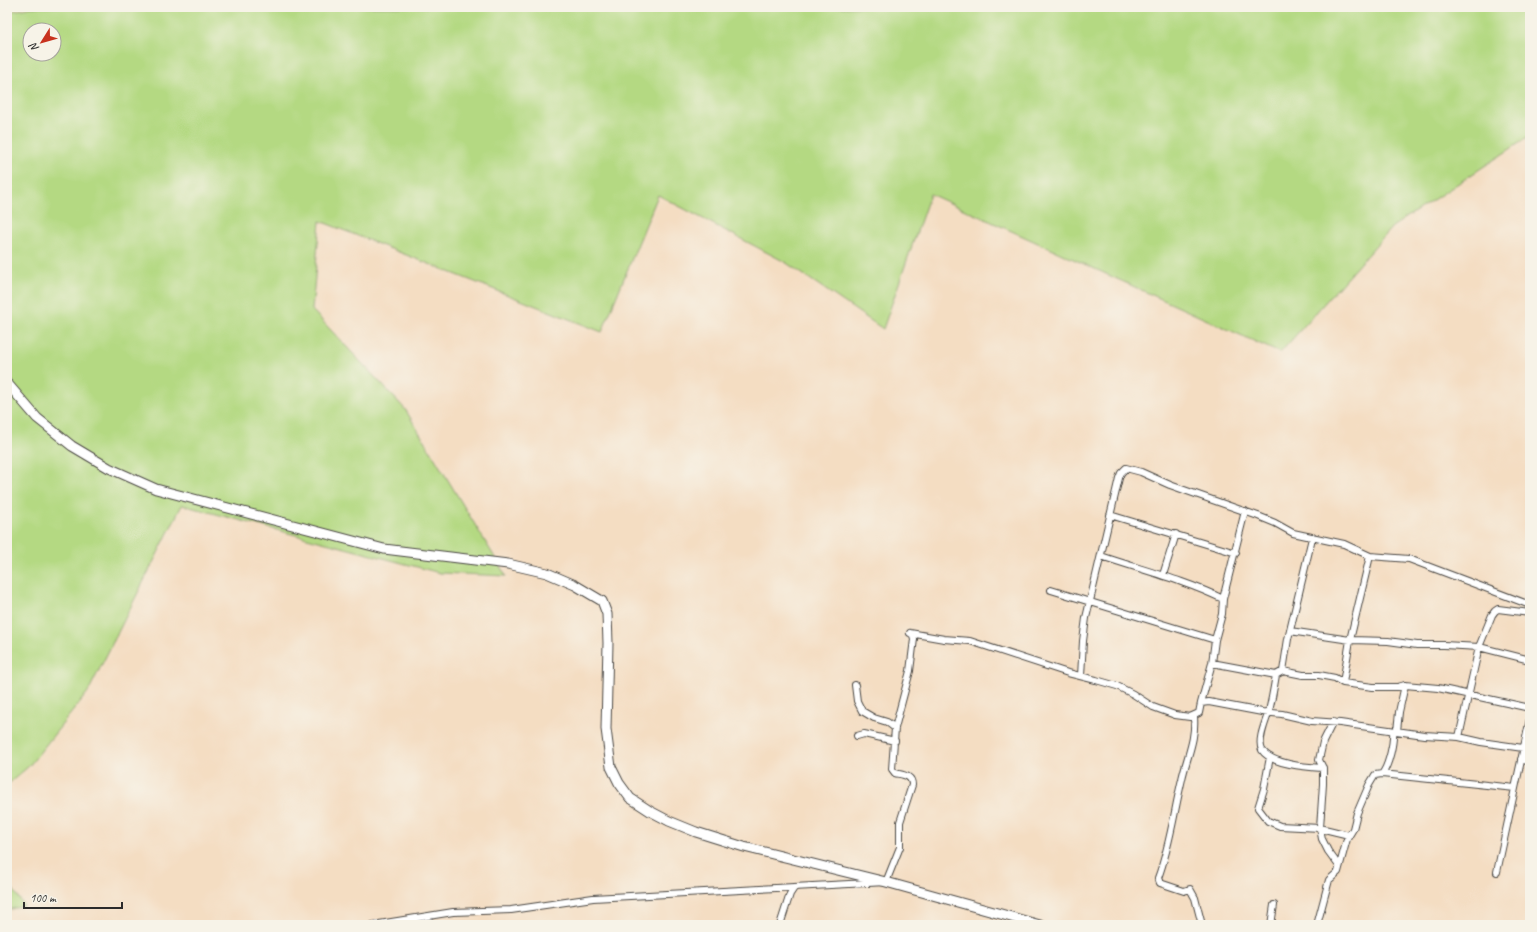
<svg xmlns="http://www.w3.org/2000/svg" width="1537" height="932" font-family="Caveat,sans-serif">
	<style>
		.green { fill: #b4d982; stroke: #708256; fill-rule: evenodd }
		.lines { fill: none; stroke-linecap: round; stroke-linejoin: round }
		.street-casing { stroke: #494642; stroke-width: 8 }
		.secondary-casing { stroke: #494642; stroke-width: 11 }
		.street { stroke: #fff; stroke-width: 6 }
		.secondary { stroke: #fff; stroke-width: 9 }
	</style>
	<rect width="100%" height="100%" fill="#f7f3e8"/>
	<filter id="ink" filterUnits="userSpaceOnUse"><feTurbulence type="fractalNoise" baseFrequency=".025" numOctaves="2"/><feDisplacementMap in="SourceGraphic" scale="8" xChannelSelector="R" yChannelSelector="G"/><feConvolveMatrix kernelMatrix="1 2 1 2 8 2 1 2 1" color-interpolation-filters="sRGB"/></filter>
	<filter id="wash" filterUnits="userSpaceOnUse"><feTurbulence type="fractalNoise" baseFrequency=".012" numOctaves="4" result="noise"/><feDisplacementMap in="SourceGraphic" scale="16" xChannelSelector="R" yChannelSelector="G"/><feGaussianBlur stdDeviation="0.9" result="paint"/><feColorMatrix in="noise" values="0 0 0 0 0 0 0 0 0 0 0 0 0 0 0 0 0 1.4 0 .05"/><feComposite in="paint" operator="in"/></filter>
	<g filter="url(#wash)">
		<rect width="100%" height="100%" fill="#f4ddc2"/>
		<path class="green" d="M32 7H1530V136L1392 227 1280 353 930 194 883 329 785 262 658 195 602 332 320 221 312 310 405 409 506 576 440 573 182 505 88 692 29 766 7 785V12ZM30 30H54V54H30Z
			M7 880 24 906 7 910Z"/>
	</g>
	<g filter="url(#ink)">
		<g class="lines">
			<defs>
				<path id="street" d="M1110 515 1236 553
					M1101 556C1142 570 1184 580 1223 599
					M1163 575 1176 534
					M1051 590 1215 640
					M1290 631 1350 640 1388 641 1417 645H1444L1479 647 1530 660
					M910 633 944 639 970 641 1068 673 1096 680 1117 686 1133 694 1153 707 1175 715 1190 717 1199 713 1201 703 1209 702 1262 712 1282 714 1312 721 1340 723 1424 735 1459 737 1481 742 1523 748
					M1212 663 1276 675 1283 671 1303 675H1319L1335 678 1343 683 1373 687H1398L1405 685 1438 688 1530 708
					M1283 671 1288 639 1312 538
					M1276 675C1274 687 1272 699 1269 711 1266 721 1257 740 1262 750 1272 765 1307 767 1323 768
					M1081 676 1083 641 1086 618 1119 478 1121 473 1126 468 1141 472 1170 485 1258 516 1275 523 1293 533 1344 544 1370 556 1409 559 1530 605
					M1343 683 1350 640 1370 556
					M855 685 857 701 862 711 874 718 887 722 895 728
					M1201 703 1212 663 1215 640 1222 614 1223 599 1245 511
					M1194 716C1196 740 1187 756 1182 779 1174 812 1170 846 1158 878L1160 883 1184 891 1190 889 1195 898 1202 925
					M1333 722 1323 742 1319 760 1323 768V784L1320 828 1322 839 1328 851 1339 866
					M1397 731 1399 712 1405 685
					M857 736 864 734 895 741
					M1459 737 1479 647 1492 615 1495 611 1498 609 1530 613
					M1270 757 1264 789 1258 808 1268 821 1280 826 1320 828 1349 835
					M1521 759 1530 762
					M1382 774 1515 788
					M1497 872 1530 719
					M373 925 453 912 511 910 593 898 886 882 900 847V822L912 785C912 775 903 775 895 773L892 769 895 728 910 671 914 639 913 635 910 633
					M780 925 790 894 794 888
					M1271 925 1274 905
					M1317 925 1329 880 1338 872 1347 839 1353 829 1357 813 1369 785 1375 775 1382 774C1389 765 1394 742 1393 731"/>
				<path id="secondary" d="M7 383 37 418 72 446 109 468 156 489 384 549 508 564 547 573 575 585 602 601 607 614 608 643 606 729 611 767 619 783 630 798 650 811 669 821 696 832 744 847 886 882 1040 925"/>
			</defs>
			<use href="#street" class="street-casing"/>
			<use href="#secondary" class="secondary-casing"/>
			<use href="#street" class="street"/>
			<use href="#secondary" class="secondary"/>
		</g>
	</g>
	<rect width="1537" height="932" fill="none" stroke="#f7f3e8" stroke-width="24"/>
	<g transform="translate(42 42) rotate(233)"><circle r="19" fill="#f7f3e8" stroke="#a5a39c"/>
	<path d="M0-3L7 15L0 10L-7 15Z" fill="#c8321e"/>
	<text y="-6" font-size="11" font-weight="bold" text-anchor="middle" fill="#2b2b2b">N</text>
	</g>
	<path d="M24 902v6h98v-6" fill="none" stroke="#2b2b2b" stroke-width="2"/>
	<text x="30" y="902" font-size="12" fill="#2b2b2b" stroke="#f7f3e8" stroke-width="3" paint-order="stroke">100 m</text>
</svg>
